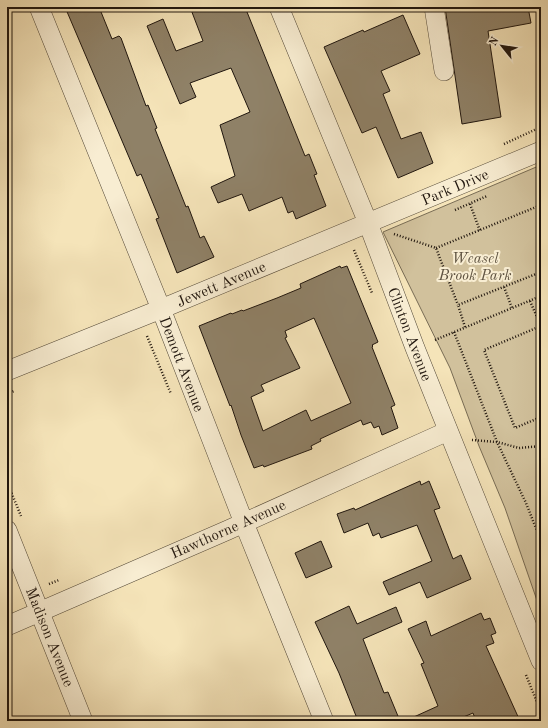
<svg xmlns="http://www.w3.org/2000/svg" width="548" height="728" font-family="'Old Standard TT',serif">
	<style>
		.green { fill: #d1c19c; stroke: #786c55 }
		.building { fill: #8f8167; stroke: #20160e; fill-rule: evenodd }
		.lines { fill: none; stroke-linecap: round; stroke-linejoin: round }
		.minor-casing { stroke: #554a39; stroke-width: 20 }
		.path { stroke: #20160e; stroke-width: 2.5; stroke-dasharray: 1 2; stroke-linecap: butt }
		.minor { stroke: #f8edd2; stroke-width: 19 }
		.labels { text-anchor: middle; stroke-width: 4; stroke-linejoin: round; paint-order: stroke }
		.street-label { font-size: 15px; fill: #20160e; stroke: #f8edd2 }
		.park-label { font-size: 15px; font-style: italic; fill: #5e5240; stroke: #f8edd2 }
	</style>
	<rect width="100%" height="100%" fill="#f5e4b9"/>
	<filter id="stains"><feTurbulence type="fractalNoise" baseFrequency=".005" numOctaves="4"/><feColorMatrix values="0 0 0 0 .2 0 0 0 0 .09 0 0 0 0 .02 0 0 0 .5 -.17"/></filter>
	<radialGradient id="worn" r=".72"><stop offset=".6" stop-color="#630" stop-opacity="0"/><stop offset="1" stop-color="#630" stop-opacity=".3"/></radialGradient>
	<path class="green" d="M541 165V612L505 508 479 446 450 368 383 232Z"/>
	<path class="building" d="M65 7H99L112 39 119 36 121 38 146 106 148 105 157 128 155 129 186 207 188 206 200 238 204 236 214 257 177 273 156 219 159 218 141 174 137 176Z
		M190 7H245L305 156 309 154 317 174 314 175 326 206 296 219 293 211 288 213 282 197 249 211 242 194 218 203 211 187 235 176 220 125 250 112 231 68 190 83 196 97 180 104 147 26 163 19 176 51 203 41Z
		M445 7H528L531 23 488 31 501 117 462 124Z
		M403 15 420 54 381 71 390 91 383 94 401 139 421 132 433 163 398 178 376 127 362 133 324 47 363 30 364 32Z
		M340 266 341 268 347 266 378 342 372 345 373 346 372 347 395 405 391 407 398 428 382 435 379 426 374 428 371 422 363 425 361 420 320 439 321 441 311 446 312 449 264 467 263 465 254 468 241 435 231 405 230 406 199 326 231 313 232 314 242 310 243 311 277 298 301 288 300 284ZM314 318 351 403 311 421 306 410 263 431 251 397 264 391 261 385 300 368 285 338 287 337 285 331Z
		M420 481 421 485 429 481 440 508 434 510 453 559 461 555 471 579 427 598 420 582 389 595 383 582 432 561 417 525 381 538 379 533 373 536 368 523 344 533 337 514 354 508 355 510Z
		M321 541 332 567 306 578 295 553Z
		M349 606 357 624 396 607 402 622 363 639 384 693 388 692 400 721H358L339 673 315 622Z
		M481 613 484 620 490 618 496 633 491 635 494 643 486 646 520 721H476L473 713 454 721H405L438 706 421 664 424 663 408 629 426 621 431 636Z"/>
	<g class="lines">
		<defs>
			<path id="minor" d="M39 7 161 309 244 523 324 721
				M279 7 368 223 415 348 541 661
				M434 7 444 71
				M7 371 161 309 541 151
				M7 530 83 721
				M7 626 228 530 448 431"/>
		</defs>
		<use href="#minor" class="minor-casing"/>
		<path class="path" d="M504 144 541 127
			M470 204 480 231
			M455 210 487 196
			M394 234 436 248 458 305
			M436 248 541 205
			M354 250 372 293
			M504 287 512 308
			M530 301 541 326
			M541 326 484 350 515 428 541 417
			M465 327 458 305 541 272
			M454 332 497 442 519 448 541 446
			M147 336 171 394
			M435 340 541 296
			M7 394 14 391
			M472 440 497 442 526 503 541 541
			M7 482 21 516
			M49 584 59 580
			M526 675 541 712"/>
		<use href="#minor" class="minor"/>
	</g>
	<g class="labels">
		<g class="street-label">
			<text transform="translate(455 187) rotate(-23)" y="5">Park Drive</text>
			<text transform="translate(221 284) rotate(-23)" y="5">Jewett Avenue</text>
			<text transform="translate(410 334) rotate(69)" y="5">Clinton Avenue</text>
			<text transform="translate(182 364) rotate(69)" y="5">Demott Avenue</text>
			<text transform="translate(228 529) rotate(-24)" y="5">Hawthorne Avenue</text>
			<text transform="translate(50 637) rotate(68)" y="5">Madison Avenue</text>
		</g>
		<g class="park-label">
			<text x="475" y="263">Weasel<tspan x="475" dy="17">Brook Park</tspan></text>
		</g>
	</g>
	<rect width="548" height="728" fill="none" stroke="#f5e4b9" stroke-width="24"/>
	<rect x="8" y="8" width="532" height="712" fill="none" stroke="#20160e" stroke-width="2"/>
	<rect x="12" y="12" width="524" height="704" fill="none" stroke="#20160e"/>
	<g transform="translate(502 46) rotate(300)" stroke="#f8edd2" stroke-width="3" paint-order="stroke">
	<path d="M0-3L7 15L0 10L-7 15Z" fill="#20160e"/>
	<text y="-6" font-size="11" font-weight="bold" text-anchor="middle" fill="#20160e">N</text>
	</g>
	<rect width="100%" height="100%" filter="url(#stains)"/>
	<rect width="100%" height="100%" fill="url(#worn)"/>
</svg>
